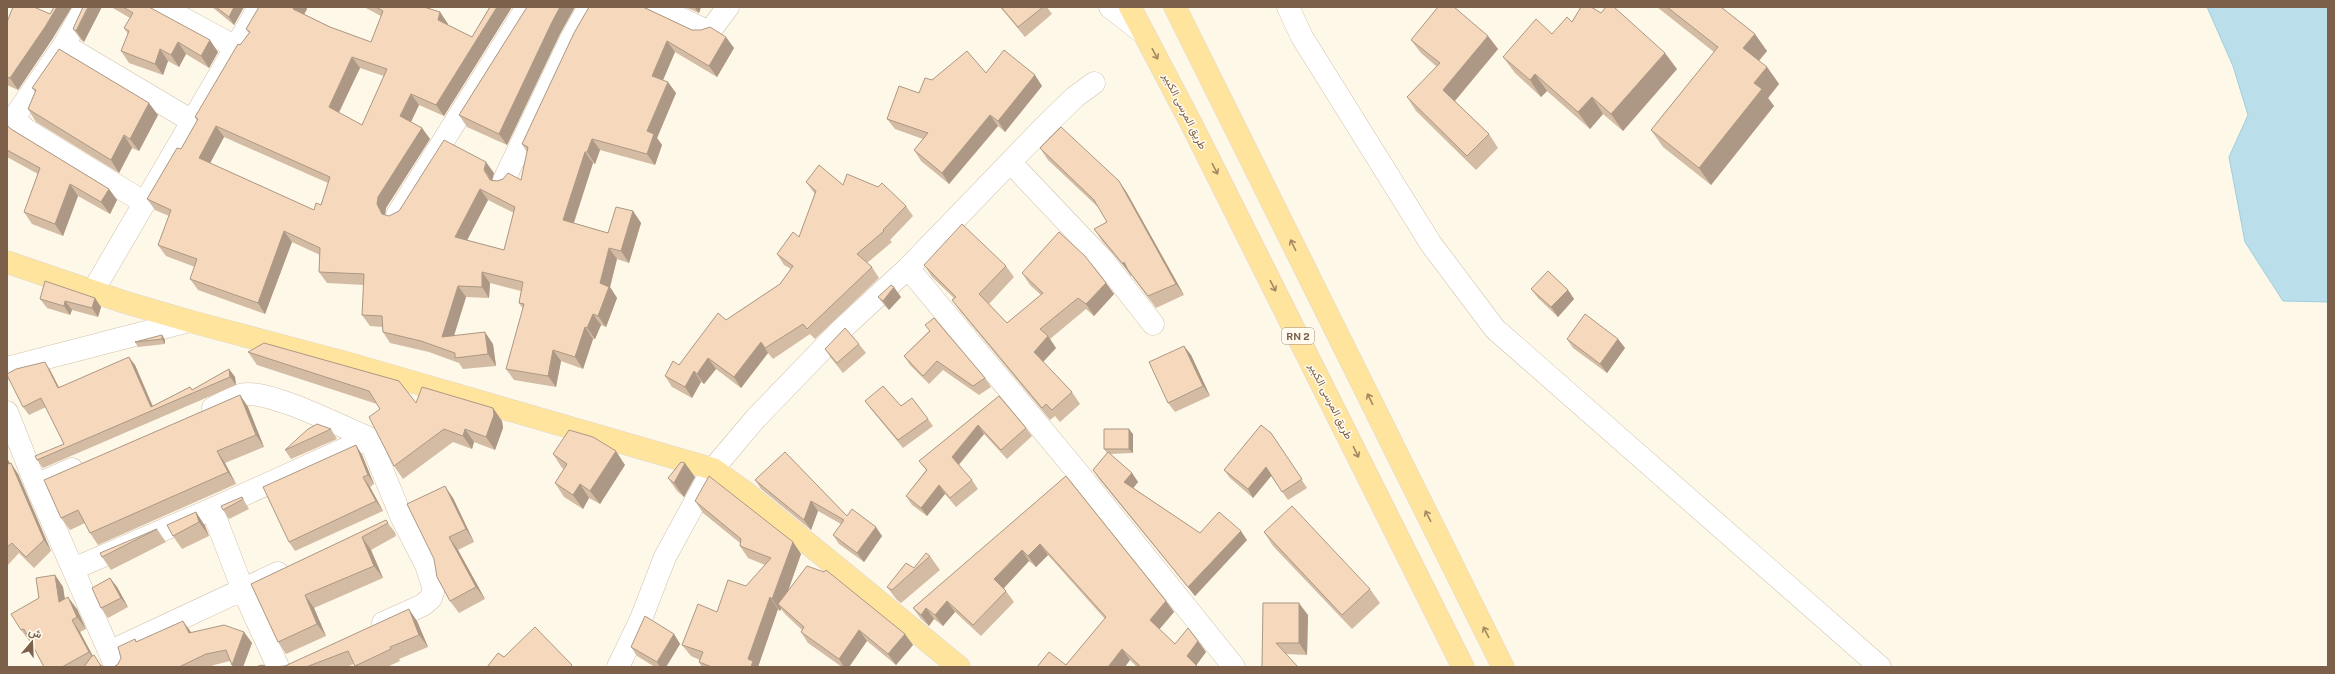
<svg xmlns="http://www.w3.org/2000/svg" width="2335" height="674" font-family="'Public Sans',Vazirmatn,sans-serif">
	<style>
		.water { fill: #badfeb; stroke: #9fcedd }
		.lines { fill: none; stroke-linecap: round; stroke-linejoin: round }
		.minor-casing { stroke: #d3c0ac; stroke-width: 23 }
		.major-casing { stroke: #ddd6d0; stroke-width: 23 }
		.minor { stroke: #fff; stroke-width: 22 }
		.major { stroke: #ffe49e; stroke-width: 22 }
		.wall { fill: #d4bba3; fill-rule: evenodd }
		.shaded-wall { fill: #ac9884 }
		.building { fill: #f6d9bd; stroke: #ac9884; fill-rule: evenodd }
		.oneway { stroke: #a38862 }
		.labels { text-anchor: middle; stroke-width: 3; stroke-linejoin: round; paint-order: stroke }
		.shield { fill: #fffbf0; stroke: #a38e7b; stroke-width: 1 }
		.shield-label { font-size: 10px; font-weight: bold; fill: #7c6049 }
		.street-label { font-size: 11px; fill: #7c6049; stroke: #fffbf0 }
	</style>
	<rect width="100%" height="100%" fill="#fef8e8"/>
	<path class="water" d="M2207 7H2328V302L2283 301 2245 242 2229 157 2248 115 2233 66Z"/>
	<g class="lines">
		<defs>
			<path id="minor" d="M85 7 64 45 16 115 18 122 26 130 145 203
				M162 7 234 46
				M656 7 705 30 713 27 728 7
				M1110 7 1143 33
				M1288 7 1302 37 1431 244 1495 329 1880 667
				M64 45 192 121
				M1011 163 1103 260 1153 324
				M504 180 571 39 589 7
				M397 215 527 7
				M908 268 1075 469 1234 667
				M93 291 259 7
				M7 368 189 321
				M213 408C223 403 237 394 247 394 276 393 340 426 369 438L401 516 426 565 434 589 431 598 423 605 383 623
				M7 412 36 485 116 667
				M36 485 72 469
				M212 509 243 590 278 667
				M73 569 212 509 369 438
				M109 652 278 573
				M618 667 641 619 665 557 713 469 756 418 842 329 908 268 1045 126 1075 97 1094 83"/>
			<path id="major" d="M1130 7 1192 125 1463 667
				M1175 7 1503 667
				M7 262 124 302 189 321 347 363 713 469 745 492 959 667"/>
		</defs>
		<use href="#minor" class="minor-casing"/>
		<use href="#major" class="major-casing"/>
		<use href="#minor" class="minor"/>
		<use href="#major" class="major"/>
	</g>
	<path class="wall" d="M83 7 84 42 81 40 73 29Z
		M111 7H150L218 52 209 68 186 54 179 67 168 61 163 75 129 63 121 51 128 34 124 28 130 18Z
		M212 7H244L234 25Z
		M259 7H306L307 9 304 14 330 27 371 42 381 16 364 7H424L440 12 448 24V25L472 37 489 8 488 7H512L444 116 419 105 411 122 422 128 430 139 386 208 385 215 389 216 494 173 492 180 497 181 521 180 527 152 522 144 589 7H644L692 30 734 48 717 77 675 52 663 80 676 93 657 138 662 145 655 165 600 150 595 164 593 163 574 223 608 233 633 211 641 223 629 263 617 259 610 287 617 298 606 327 601 325 595 339H593L583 369 561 361 556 387 514 380 506 369 523 309 519 303 521 291 490 283 489 298 466 297 454 336 493 344 496 366 463 369 459 363 429 352 390 343 383 332 382 327 370 326 362 315 364 285 327 283 319 272 320 255 292 242 265 314 198 290 190 279 195 267 166 256 158 245 169 216 155 210 147 199 181 149 197 121 195 117 249 33 246 29ZM360 68 384 76 362 125 339 113ZM224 137 328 183 321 205 314 210 210 163ZM488 200 514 213 504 250 467 240Z
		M527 7H575L560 34 507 145 467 127 459 115Z
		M685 7H701L699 13Z
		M1000 7H1047L1052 14 1025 37Z
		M1657 7H1721L1767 51 1759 61 1767 67 1779 84 1768 98 1774 106 1711 185 1663 147 1651 130 1714 52Z
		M7 22 53 38 18 90 7 85Z
		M1572 22 1677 69 1623 131 1603 114 1590 129 1547 91 1541 97 1515 73 1503 57 1552 34Z
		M1488 36 1498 49 1455 101 1489 134 1498 148 1476 170 1416 111 1407 97 1437 67 1421 53 1411 40Z
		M986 73 1042 86 1005 132 998 126 949 184 921 161 914 150 923 139 895 129 887 119 919 93 932 80Z
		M32 88 158 115 139 151 132 148 119 173 36 122 28 109 35 92Z
		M7 125 11 129 109 189 117 200 110 214 78 196 63 236 32 224 24 212 38 174 7 157Z
		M1040 148 1119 181 1127 193 1184 295 1156 308 1131 275 1102 241 1094 229 1107 222 1100 209 1048 160Z
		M806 182 843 185 906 206 913 216 890 240 892 242 867 263 872 267 879 278 815 339 810 334 773 359 768 353 741 388 716 369 704 384 701 382 692 398 672 387 665 376 679 365 726 320 780 284 791 269 784 265 777 254 799 237 815 194Z
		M924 265 1006 266 1014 277 989 304 1007 323 1041 295 1030 285 1022 273 1106 283 1114 294 1094 316 1086 309 1050 339 1056 348 1043 362 1072 392 1080 404 1060 422 1055 416 1050 420 960 311 952 300 954 298 932 277Z
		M1531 289 1568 290 1574 299 1558 317 1538 298Z
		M878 297H901L889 310 885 306Z
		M95 298 101 307 98 317 72 310 70 315 47 308 40 299Z
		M929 331 985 378 991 387 979 395 943 370 929 384 910 365 904 356Z
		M162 335 165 340V344L138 347 135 342Z
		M1567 339H1618L1625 348 1607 373 1573 348Z
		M859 344 866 353 843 373 831 358 825 349Z
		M1184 346 1191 355 1210 396 1175 412 1168 403Z
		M248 352 416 403 493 408 502 421 503 428 495 450 474 442 472 449 453 442 403 479 394 466 380 409 377 404 257 365Z
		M135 365 153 406 190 387 192 390 229 369 235 377 236 385 43 468 37 460 64 444 46 407 29 415 23 407 50 370 59 387Z
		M240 395 248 407 264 447 225 463 236 484 98 545 90 533 85 523 70 530 61 518Z
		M999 396 1026 428 1032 436 1007 459 984 434 959 465 972 480 978 489 956 507 945 494 927 516 912 505 906 496 926 470 919 461Z
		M865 401 901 406 928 419 933 426 903 448 870 408Z
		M331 429 337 439 291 459 285 450Z
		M1271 433 1307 488 1288 500 1271 476 1253 498 1230 478 1224 470Z
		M1133 434V453L1110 454 1132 473 1138 482 1133 488 1200 533 1247 540 1195 596 1099 479 1093 470 1107 453 1104 449Z
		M356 445 362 455 374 484 370 487 383 511 295 551 289 542Z
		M785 452 847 516 882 536 864 562 839 544 833 535 841 524 818 511 811 530 761 489 755 480Z
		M553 454 625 465 600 504 589 498 583 509 564 497 555 483 564 469 562 468Z
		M7 458 10 463 18 474 51 551 34 568 19 553 7 566Z
		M1066 476 1166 601 1174 612 1159 629 1175 644 1198 641 1206 652 1196 665 1198 667H1137L1130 660 1066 665 1105 619 1048 555 1036 567 1029 561 1004 588 1006 591 1014 602 981 636 955 612 943 626 934 619 929 626 921 619 913 608Z
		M695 477 684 497 677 491 668 478Z
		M242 497 249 509 229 519 223 510Z
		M453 498 474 542 458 550 485 599 459 613 450 601 437 577Z
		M695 501 793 542 801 554 788 591 913 645 896 665 867 641 849 667H842L808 643 801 632 802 630 786 615 781 609 780 611 778 609 758 667H702L699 662 700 660 691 656 682 645 746 586 765 565 748 558 740 546V543L703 513Z
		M196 512 205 526 209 536 182 549 173 536Z
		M386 520 396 536 371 550 383 578 314 608 326 636 286 654 278 642 251 584Z
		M157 529 166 542 111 570 102 557Z
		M1264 532 1370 589 1380 603 1352 629 1273 546Z
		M930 556 940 570 901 603 897 600 887 587Z
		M55 575 63 587 65 599 77 609 86 629 80 632 93 656 102 666 107 667H44L31 642H30L21 630 39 598Z
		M110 578 117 587 128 607 108 618 101 608Z
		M1263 603 1308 615 1307 655 1286 654 1262 665Z
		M417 621 428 647 399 659 400 661 387 667H355L354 664 346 667H273L285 666Z
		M191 632H244L252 643 243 667H233L230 661 214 665 210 667H114L118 664 135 639 137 642Z
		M674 634 680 644 666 667H655L637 656 631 647Z"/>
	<path class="shaded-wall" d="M57 7H72L53 38 18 90 10 78Z
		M88 7H102L84 42 76 31Z
		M234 7H244L234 25 229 17Z
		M294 7H306L307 9 301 20 293 9Z
		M497 7H512L444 116 436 105Z
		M560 7H575L560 34 507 145 499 134 552 22Z
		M694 7H701L699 13Z
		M440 12 448 24 446 31 438 20Z
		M1755 34 1767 51 1755 65 1743 48Z
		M1488 36 1498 49 1453 103 1443 90Z
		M726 37 734 48 717 77 709 66Z
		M210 40 218 52 209 68 201 56Z
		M667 41 675 52 660 87 652 76Z
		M178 42 186 54 179 67 171 55Z
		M160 49 168 61 163 75 155 64Z
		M1665 53 1677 69 1623 131 1611 114Z
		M352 57 360 68 336 118 329 107Z
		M1767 67 1779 84 1768 98 1774 106 1711 185 1699 168 1754 83Z
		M1535 74 1547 91 1541 97 1530 80Z
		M1035 75 1042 86 1005 132 998 121Z
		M668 82 676 93 657 138 662 145 655 165 647 154V131Z
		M411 94 419 105 408 128 400 116Z
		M1592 97 1603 114 1590 129 1578 112Z
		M149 103 158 115 139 151 130 139Z
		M990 115 998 126 949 184 942 173Z
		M216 126 224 137 207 169 199 158Z
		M422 128 430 139 386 208 385 215 382 214 377 204 378 197Z
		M124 135 132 148 119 173 111 160Z
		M592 139 600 150 595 164 587 152Z
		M585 152 593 163 571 231 563 220Z
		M486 162 494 173 492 181 484 170Z
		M1119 181 1127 193 1184 295 1176 284Z
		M70 184 78 196 63 236 55 224Z
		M109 189 117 200 110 214 101 202Z
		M480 189 488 200 463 248 455 237Z
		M633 211 641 223 629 263 621 251Z
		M284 231 292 242 265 314 258 303Z
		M609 248 617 259 610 287 617 298 606 327 598 316 600 283Z
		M1124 262 1131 275V276L1123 264Z
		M482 272 490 283 489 298 482 287Z
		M1106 283 1114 294 1094 316 1086 304Z
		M458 286 466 297 450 348 442 337Z
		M894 287 901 297 889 310 883 301Z
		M1568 290 1574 299 1558 317 1551 307Z
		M95 298 101 307 98 317 92 308Z
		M65 301 72 310 70 315 64 306Z
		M593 314 601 325 595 339 587 328Z
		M585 327 593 339 583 369 575 357Z
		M485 332 493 344 496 366 488 354Z
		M162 335 165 340V344L162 339Z
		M1048 336 1056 348 1042 363 1034 352Z
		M1618 339 1625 348 1607 373 1600 364Z
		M761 342 768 353 741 388 734 377Z
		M1184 346 1191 355 1210 396 1203 386Z
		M553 350 561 361 556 387 548 376Z
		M129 357 135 365 154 410 151 407Z
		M708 358 716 369 704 384 697 374Z
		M45 362 50 370 63 396 58 388Z
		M229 369 235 377 236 385 230 377Z
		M694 371 701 382 692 398 685 387Z
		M240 395 248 407 264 447 256 435Z
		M493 408 502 421 503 428 495 450 486 437Z
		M978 425 984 434 958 465 952 457Z
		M465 429 474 442 472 449 463 436Z
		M1129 429 1133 434V453L1129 449Z
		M356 445 362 455 374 484 368 475Z
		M217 451 225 463 236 484 228 472Z
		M616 451 625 465 600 504 590 491Z
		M7 458 15 475 7 463Z
		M11 463 18 474 51 551 44 540Z
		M685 463 695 477 684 497 674 483Z
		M1266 467 1272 475 1253 498 1248 489Z
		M1132 473 1138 482 1131 491 1124 482Z
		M363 477 370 487 383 511 376 501Z
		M580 484 589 498 583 509 573 495Z
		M939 485 945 494 927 516 921 508Z
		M445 486 453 498 474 542 466 529Z
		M811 501 818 511 811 530 804 520Z
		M196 512 205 526 209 536 199 522Z
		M386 520 395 533 396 536 388 523Z
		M876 527 882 536 864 562 857 553Z
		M1241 531 1247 540 1195 596 1188 587Z
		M362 537 371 550 383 578 374 566Z
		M449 537 458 550 485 599 476 587Z
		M793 542 801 554 782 608 778 604 781 609 780 611 772 599Z
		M1040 544 1048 555 1036 567 1028 556Z
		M1022 550 1029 561 1002 590 994 579Z
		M55 575 63 587 67 614 59 602Z
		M110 578 117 587 128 607 121 598Z
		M305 595 314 608 326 636 317 624Z
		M68 597 77 609 86 629 77 617Z
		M770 597 778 609 758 667H751L748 659Z
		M947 601 955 612 943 626 935 615Z
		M1166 601 1174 612 1158 631 1150 620Z
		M1299 603 1308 615 1307 655 1299 643Z
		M926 608 934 619 929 626 921 615Z
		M409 609 417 621 428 647 419 635Z
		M72 620 80 632 97 664 89 652Z
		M183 621 191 632 196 644 189 633Z
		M859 630 867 641 849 667H844L839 659Z
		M244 632 252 643 243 667H233L232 665Z
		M674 634 680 644 666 667H660L657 662Z
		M905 634 913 645 896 665 888 654Z
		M1198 641 1206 652 1195 667 1187 656Z
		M1122 649 1130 660 1125 667H1108Z"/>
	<path class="building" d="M13 7H34L50 14 54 7H57L45 27 10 78 7 77V22Z
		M83 7H88L76 31 73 29Z
		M123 7H149L210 40 201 56 178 42 171 55 160 49 155 64 121 51 129 31 124 28 133 13Z
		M216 7H234L229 17Z
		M259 7H294L293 9 330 27 371 42 383 11 376 7H424L440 12 438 20 472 37 490 7H497L436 105 411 94 400 116 422 128 378 197 377 204 382 214 389 216 399 211 444 140 486 162 484 170 490 180 497 181 503 179 508 173 521 180 528 147 522 144 574 33 589 7H643L692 30H701L710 27 726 37 709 66 667 41 652 76 668 82 647 131 654 134 647 154 592 139 587 152H585L563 220 608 233 616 207 633 211 621 251 609 248 600 283 609 287 598 316 593 314 587 328 585 327 575 357 553 350 548 376 506 369 524 304 519 303 523 282 482 272V287L458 286 442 337 485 332 488 354 455 358V353L421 341 383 332 382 316 362 315 364 274 319 272 320 248 284 231 258 303 190 279 197 259 158 245 171 210 147 199 177 148 181 149 198 119 195 117 238 44 240 45 250 32 246 29ZM352 57 387 69 362 125 329 107ZM216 126 330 177 321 205 316 203 314 210 199 158ZM480 189 515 207 504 250 455 237Z
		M527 7H560L552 22 499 134 459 115Z
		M1001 7H1043L1018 27Z
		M1438 7H1454L1488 36 1443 90 1489 134 1467 156 1407 97 1440 63 1411 40Z
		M1581 7H1591L1601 13 1606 7H1614L1665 53 1611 114 1592 97 1578 112 1535 74 1530 80 1503 57 1536 19 1552 34 1567 17 1572 22Z
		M1667 7H1721L1755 34 1743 48 1767 67 1754 83 1762 89 1699 168 1651 130 1718 47Z
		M59 49 149 103 130 139 124 135 111 160 28 109 36 90 32 88Z
		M1004 50 1035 75 998 121 990 115 942 173 914 150 928 133 887 119 899 86 919 93 925 78 932 80 967 51 986 73Z
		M7 125 11 129 109 189 101 202 70 184 55 224 24 212 40 168 7 150Z
		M1061 127 1119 181 1176 284 1148 296 1128 270 1124 262 1123 264 1094 229 1107 222 1094 200 1040 148Z
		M819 165 843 185 847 174 878 187 882 183 906 206 883 230 884 231 857 254 872 267 807 329 803 324 765 348 761 342 734 377 708 358 697 374 694 371 685 387 665 376 673 361 679 365 718 313 726 320 780 284 793 266 777 254 793 232 799 237 816 191 806 182Z
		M962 224 1006 266 979 294 1007 323 1043 293 1022 273 1059 232 1085 256 1106 283 1086 304 1078 298 1040 329 1048 336 1034 352 1072 392 1052 410 1046 404 1042 408 952 300 956 297 924 265Z
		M1548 271 1568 290 1551 307 1531 289Z
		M45 281 95 298 92 308 65 301 64 306 40 299Z
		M891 285 894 287 883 301 878 297Z
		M1585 314 1618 339 1600 364 1567 339Z
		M934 318 985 378 973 386 937 361 923 376 904 356 930 331 925 325Z
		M845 328 859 344 837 363 825 349Z
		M162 335V339L135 342Z
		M264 343 399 381 416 403 422 387 493 408 494 415 486 437 465 429 463 436 444 429 394 466 369 417 380 409 369 391 248 352Z
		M1184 346 1203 386 1168 403 1149 362Z
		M129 357 151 407 190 387 192 390 229 369 230 377 37 460 35 456 64 444 41 398 23 407 7 375V374L16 369 45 362 58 388Z
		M883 386 901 406 912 398 928 419 898 440 865 401Z
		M240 395 256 435 217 451 228 472 90 533 78 510 61 518 44 480Z
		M999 396 1026 428 1001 450 978 425 952 457 972 480 950 498 939 485 921 508 906 496 927 470 919 461Z
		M317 424 331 429 285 450 308 429Z
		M1261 425 1271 433 1302 479 1282 492 1266 467 1248 489 1224 470Z
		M1104 429H1129V449H1104Z
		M569 430 593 437 616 451 590 491 580 484 573 495 555 483 567 464 553 454Z
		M356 445 368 475 363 477 376 501 289 542 263 487Z
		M785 452 847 516 852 509 876 527 857 553 833 535 844 520 811 501 804 520 755 480Z
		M1108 452 1132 473 1124 482 1200 533 1219 512 1241 531 1188 587 1093 470Z
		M681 462 685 463 674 483 668 478Z
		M7 463 8 464 11 463 44 540 26 557 12 543 7 547Z
		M709 476 793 542 772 599 770 597 748 659 753 661 751 667H712L699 662 703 652 682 645 698 604 717 612 728 580 746 586 771 558 740 546 741 539 695 501Z
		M1066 476 1166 601 1150 620 1175 644 1188 628 1198 641 1187 656 1198 667H1141L1122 649 1108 667H1037L1049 652 1066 665 1106 617 1040 544 1028 556 1022 550 994 579 1006 591 973 625 947 601 935 615 926 608 921 615 913 608Z
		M445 486 466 529 449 537 476 587 450 601 437 577 434 559 407 504Z
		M242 497 243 499 223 510 221 506Z
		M1292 506 1370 589 1342 615 1264 532Z
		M196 512 199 522 173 536 167 525Z
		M386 520 388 523 362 537 374 566 305 595 317 624 278 642 251 584Z
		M157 529 102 557 100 553Z
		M926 553 930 556 892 590 887 587 906 563 914 568Z
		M807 566 824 572 826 570 905 634 888 654 859 630 839 659 801 632 804 627 778 604Z
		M55 575 59 602 68 597 77 617 72 620 89 652 62 667H44L24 629 21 630 11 614 39 598 36 578Z
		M110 578 121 598 101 608 92 588Z
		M1263 603H1299V643H1276L1298 667H1261L1262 665Z
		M409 609 419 635 390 647 391 649 355 666 348 651 306 667H273L285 666Z
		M645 616 674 634 657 662 631 647Z
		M183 621 189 633 224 625 244 632 232 665 226 650 206 654 179 667H114L118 664 121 658 118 647 135 639 136 642Z
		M535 627 572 665 570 667H487L498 653 504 657Z
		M94 655 101 666 107 667H84L91 657Z
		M262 665 268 667H255Z"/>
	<defs><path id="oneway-shaft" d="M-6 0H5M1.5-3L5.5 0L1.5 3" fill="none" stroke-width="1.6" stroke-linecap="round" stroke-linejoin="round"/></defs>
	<g class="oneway">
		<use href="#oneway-shaft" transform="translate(1155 54) rotate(62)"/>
		<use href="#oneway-shaft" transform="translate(1215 169) rotate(63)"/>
		<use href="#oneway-shaft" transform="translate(1293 245) rotate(-116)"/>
		<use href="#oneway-shaft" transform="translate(1273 286) rotate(63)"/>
		<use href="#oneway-shaft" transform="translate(1370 399) rotate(-116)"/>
		<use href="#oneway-shaft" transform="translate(1356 452) rotate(64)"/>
		<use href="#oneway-shaft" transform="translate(1428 516) rotate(-117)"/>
		<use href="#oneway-shaft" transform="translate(1486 632) rotate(-117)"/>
	</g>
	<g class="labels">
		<rect class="shield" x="1282" y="328" width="32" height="16" rx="3"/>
		<g class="shield-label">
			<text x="1298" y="340">RN 2</text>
		</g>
		<g class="street-label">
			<text transform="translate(1185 111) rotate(63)" y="4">طريق المرسى الكبير</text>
			<text transform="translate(1331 401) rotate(63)" y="4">طريق المرسى الكبير</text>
		</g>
	</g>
	<rect width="2335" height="674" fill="none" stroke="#7c6049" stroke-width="16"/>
	<g transform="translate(32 642) rotate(19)" stroke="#fffbf0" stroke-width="3" paint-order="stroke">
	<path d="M0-3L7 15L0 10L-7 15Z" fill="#7c6049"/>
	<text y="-6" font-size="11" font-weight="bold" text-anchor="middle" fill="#7c6049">ش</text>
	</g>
</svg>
